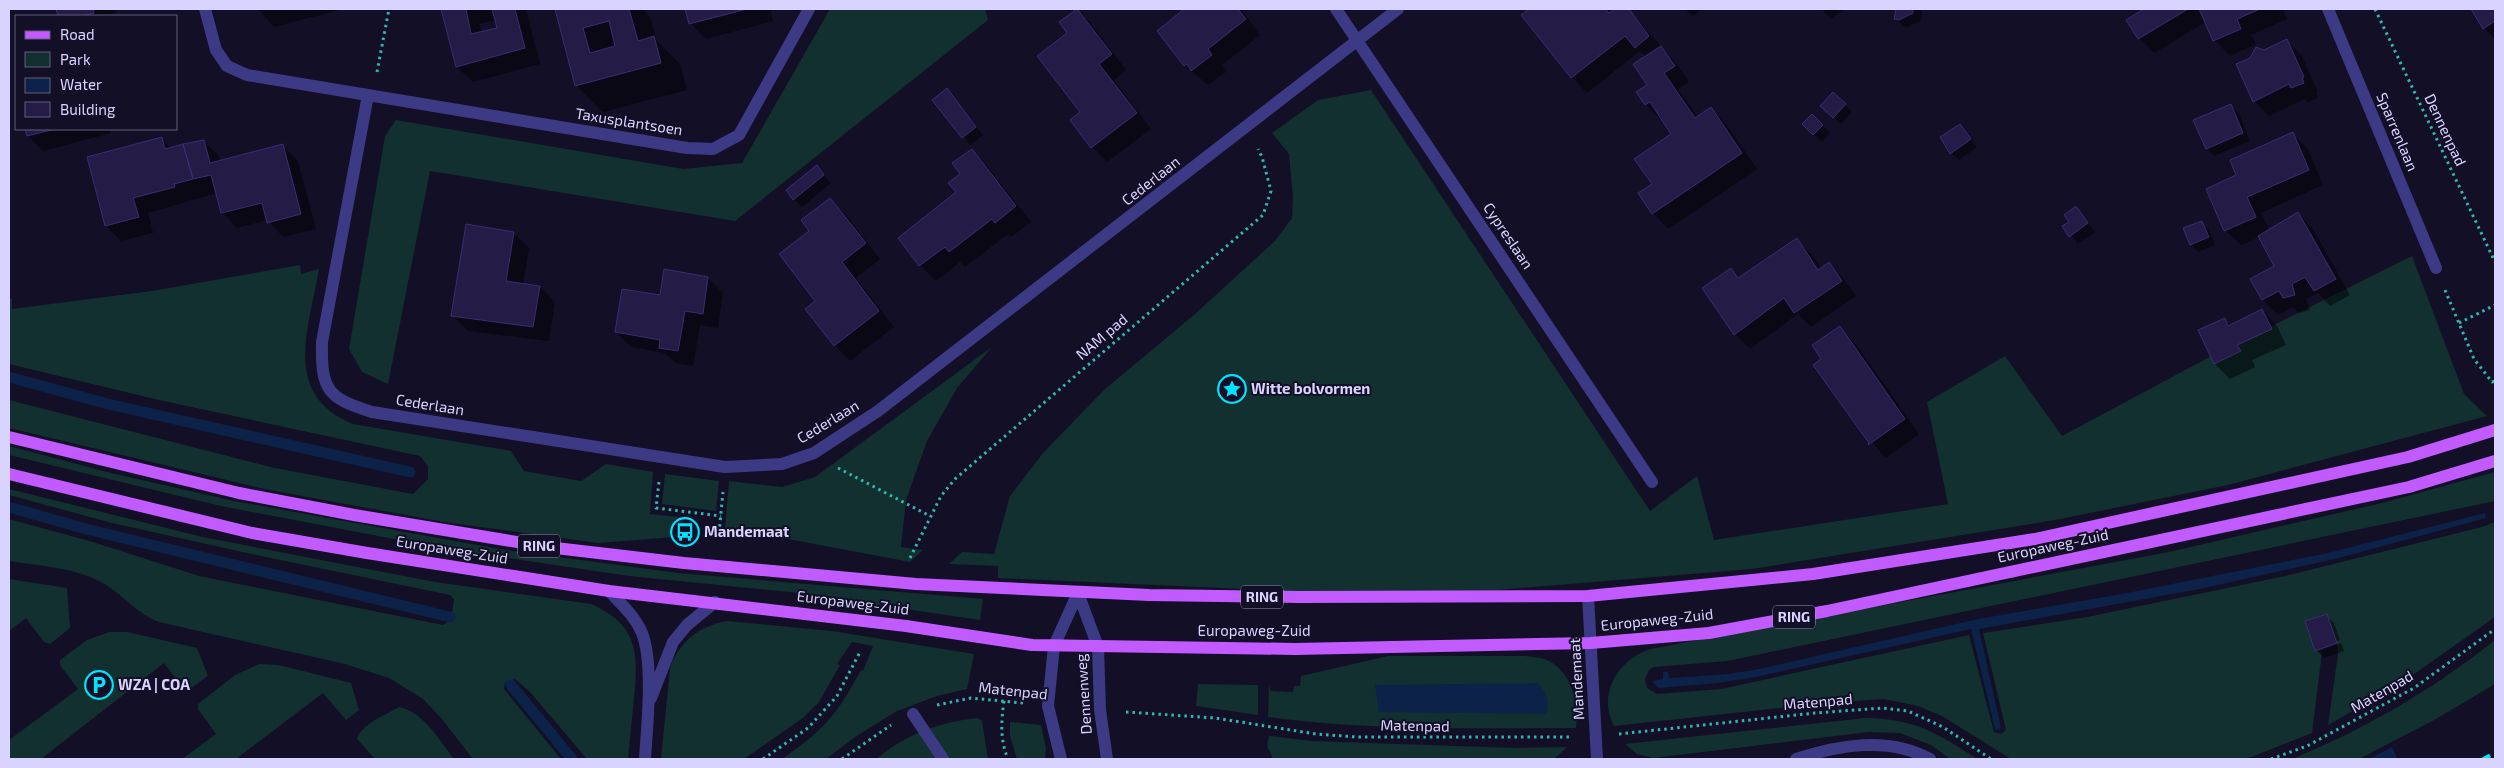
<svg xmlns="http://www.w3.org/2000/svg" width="2504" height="768" font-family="'Exo 2',sans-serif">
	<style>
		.green { fill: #12302f }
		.water { fill: #0c2248 }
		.shadow { fill: #0007; fill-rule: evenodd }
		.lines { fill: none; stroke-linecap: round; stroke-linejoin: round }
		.stream { stroke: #0c2248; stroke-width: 11 }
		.building { fill: #241b47; stroke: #3b2d73; fill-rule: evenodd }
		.path { stroke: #2fb8b0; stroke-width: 3; stroke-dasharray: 2.5 4; stroke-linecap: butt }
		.service { stroke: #3d3a85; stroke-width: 12 }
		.minor { stroke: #3d3a85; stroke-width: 12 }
		.tertiary { stroke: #3d3a85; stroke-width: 12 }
		.primary { stroke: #c25bff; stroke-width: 12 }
		.rail { stroke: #00e5ff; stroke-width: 4; stroke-dasharray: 8 6; stroke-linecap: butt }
		.labels { text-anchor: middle; stroke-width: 4; stroke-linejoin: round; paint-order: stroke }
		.shield { fill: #130f26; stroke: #9e99be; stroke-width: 1 }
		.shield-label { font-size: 14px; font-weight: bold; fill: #d9d4ff }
		.street-label { font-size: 15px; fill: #d9d4ff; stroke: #130f26 }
		.poi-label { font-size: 15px; font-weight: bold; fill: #d9d4ff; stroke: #130f26; text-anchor: start }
	</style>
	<rect width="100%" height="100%" fill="#130f26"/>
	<path class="green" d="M830 9H985L988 20 735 221 430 171 388 384 362 372 349 349 385 136 396 120 683 169 742 163Z
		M1371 90 1650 511 1697 476 1714 540 1948 504 1927 402 2005 356 2062 436 2202 361 2412 256 2464 394 2487 416 2228 485 2055 520 1752 569 1497 590 1354 594 998 578V566L949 564 962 552 994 554 1010 496 1043 453 1104 390 1195 314 1275 241 1292 218 1293 197 1289 154 1272 133 1318 100Z
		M300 265 301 274 319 269C309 329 281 394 353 424L511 451 524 471 581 481 606 464 653 472 650 514 689 518 688 526 681 525 680 535H675V537L598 543 444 522 264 489 9 428V400L275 468 413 494 428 479V466L420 456 159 400 9 364V298L12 299V309L152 291Z
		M992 347 957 388 927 441 906 500 901 547 923 550 910 562 757 533 725 529 729 481 782 487 815 477Z
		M9 446 111 473 234 501 499 549 678 573 983 599 980 620 790 592 629 576 441 548 221 506 9 455Z
		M2495 472V501L1727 661 1654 667 1649 670 1645 679 1647 688 1657 694 1721 689 1969 635 1994 732 2001 734 2006 730 1983 633 2087 617 2285 576 2482 527 2495 522V617L2403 682 2328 725 2338 654 2337 643 2327 614 2306 621 2315 650 2322 652 2312 733 2251 757 2241 759H2011L1942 716 1918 706 1884 699 1826 703 1614 726C1597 694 1618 660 1650 649L2169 552 2382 503Z
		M665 474 719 481 716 511 662 504Z
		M9 489 203 537 435 582 591 604C637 624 639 652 634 698 632 718 630 739 628 759H587L530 692 515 679 505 683 504 689 561 759H473L441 718 423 699 389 678 345 664 159 622C135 613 121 592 99 581 72 567 38 566 9 561V519L93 542 199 576 443 625 451 620 454 599 450 595 247 553 112 523 9 495Z
		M9 579 67 588 70 628 50 644 44 642 26 618 9 631Z
		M727 621 832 631 974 654 967 689 937 696 897 711 858 735 826 759H782C825 729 836 716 861 670L863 671 873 646 852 642 837 664 840 665 819 702 803 718 744 759H661L670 668C680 641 699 626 727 621Z
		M109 632H127L197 648 208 676 191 688 184 689 164 663 41 759H10L9 740 78 689 60 665V660L87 640Z
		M2495 640V684L2436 719 2359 759H2292C2365 729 2434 689 2495 640Z
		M1388 656H1525C1531 657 1538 657 1544 659 1572 669 1579 703 1576 728 1473 728 1370 731 1268 717L1269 685 1271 691 1293 692 1294 686H1300L1301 676Z
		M259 664 279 665 351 683 359 710 346 720 323 693 236 759H182L216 734 198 709V704L235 675Z
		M1198 684 1258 685V715L1196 706Z
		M399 707C424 712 439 740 454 759H375L357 739C362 723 386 715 399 707Z
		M978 718 982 721 988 759H877C903 735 943 721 978 718Z
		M1865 718C1915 719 1936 732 1977 759H1950L1931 745 1900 733 1868 732 1653 758 1637 754 1625 744Z
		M1010 722 1041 725 1046 748 1045 759H1017L1010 736Z
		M1269 736 1311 741 1516 748 1567 747 1554 759H1273L1267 746Z"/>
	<path class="water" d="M2485 513 2486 518 2339 558 2200 589 1979 629 2001 728 1999 730 1995 729 1971 629 1756 677 1718 683 1658 688 1652 681 1663 679V672H1668L1669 678 1728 674 1759 669 1978 619 2127 593 2328 553Z
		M1537 683C1546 690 1550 703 1546 714L1379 712 1375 685Z
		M2392 747 2397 758 2394 759H2369Z"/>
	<path class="shadow" d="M54 9H116L117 12 106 16H59Z
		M258 9H344L274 27Z
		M442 9H526L540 64 473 82 457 67ZM496 20 498 29 482 33 479 24Z
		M556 9H642L650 17 657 41 680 64 687 90 603 112 576 85Z
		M686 9H770L773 21 706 39 690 23Z
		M1186 9H1241L1260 35 1222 65 1227 71 1208 85 1185 66 1159 31 1187 10Z
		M1531 9H1607L1611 13 1617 9H1628L1676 63 1689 82 1678 89 1698 117 1711 109 1726 124 1757 169 1668 229 1653 213 1640 194 1654 184 1673 134 1663 119 1661 120 1646 105 1638 92 1649 85 1646 57 1640 51 1587 93 1572 77 1523 15Z
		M1685 9H1703L1693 16Z
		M1822 9H1844L1831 19Z
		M1897 9H1922L1920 21 1908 27 1903 26 1895 18Z
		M2142 9H2283L2287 19 2251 35 2256 44 2230 56 2215 40 2206 22 2154 53 2139 38Z
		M2472 9H2495V39L2484 28Z
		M1077 10 1092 25 1126 70 1114 80 1151 129 1107 162 1092 147 1082 112 1069 33Z
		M2287 41 2302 56 2318 92 2316 93 2318 98 2307 103 2304 99 2269 116 2254 101 2251 59Z
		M947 90 983 135 970 145 934 100Z
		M1833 93 1852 112 1841 124 1822 106Z
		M2231 106 2239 113 2250 141 2214 156 2207 148Z
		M1812 115 1830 133 1822 142 1803 124Z
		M1960 125 1977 147 1959 160 1951 153Z
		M26 129H110L111 133 43 151 28 136Z
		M2292 134 2308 149 2323 185 2261 213 2269 230 2298 213 2313 229 2350 295 2330 306 2318 293 2306 299 2310 310 2299 313 2293 307 2278 315 2263 300 2252 280 2276 267 2260 237 2241 245 2225 230 2238 176Z
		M161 139 172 149 203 141 219 156 220 161 282 145 298 161 316 229 283 237 268 220 237 228 222 212 217 193 148 213 153 233 121 241 106 226 88 158Z
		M972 150 987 166 1031 222 1011 237 1008 234 965 267 960 262 936 281 920 265 900 238 958 192 961 174Z
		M817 167 831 183 802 207 794 199Z
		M830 200 846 215 880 259 856 278 894 327 850 361 835 345 817 301 811 231Z
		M2076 208 2095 232 2078 244 2064 227 2070 222Z
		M2201 222 2209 230 2215 245 2198 252 2191 244Z
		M513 233 529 248 523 284 540 287 555 302 549 341 468 331 453 315Z
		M1797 240 1812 255 1822 269 1829 264 1844 279 1856 296 1811 327 1798 314 1750 349 1735 334 1731 269 1740 278Z
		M708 278 723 293 718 328 700 325 693 366 676 363 665 353 631 347 616 332 661 296Z
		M2262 310 2277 326 2286 345 2252 360 2255 367 2230 379 2215 364 2200 331 2225 319 2231 326Z
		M1840 327 1855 343 1919 434 1886 458 1847 413 1816 364 1823 359Z
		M2326 615 2334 623 2340 640 2319 648V651L2341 643 2344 651 2324 658 2316 650Z"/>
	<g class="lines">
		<path class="stream" d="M9 377 108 404 410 472
			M9 507 86 529 450 617
			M511 685 572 759"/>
	</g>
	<path class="building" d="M52 9H93L94 13 83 16H58L56 9Z
		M441 9H466L471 34 497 28 492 9H515L525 48 456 67Z
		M555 9H629L638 41 654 36 661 63 575 86ZM609 21 615 46 590 53 583 28Z
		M685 9H747L689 24Z
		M1077 9 1112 54 1099 64 1137 113 1091 148 1070 120 1080 112 1037 56 1067 33 1059 22Z
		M1184 9H1238L1246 19 1208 49 1212 55 1191 71 1187 64 1184 66 1157 31Z
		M1529 9H1605L1609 13 1615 9H1629L1649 36 1635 48 1625 36 1571 78 1521 15Z
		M1896 9H1913V13L1899 20 1894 19Z
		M2144 9H2188L2138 39 2126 20Z
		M2199 9H2260L2237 19 2241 29 2213 41Z
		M2471 9H2495V21L2483 29Z
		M2287 39 2304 77 2302 78 2304 83 2291 88 2289 84 2253 102 2236 64 2250 58 2256 47 2264 50Z
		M1661 46 1675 66 1664 73 1695 118 1711 107 1742 153 1652 214 1638 193 1652 184 1634 159 1671 134 1650 102 1645 105 1636 92 1647 85 1633 64Z
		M947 88 976 127 962 138 932 100Z
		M1833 92 1846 104 1833 118 1820 106Z
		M2231 104 2243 133 2206 149 2193 120Z
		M1812 114 1823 125 1813 135 1802 124Z
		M1960 124 1971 139 1950 154 1940 137Z
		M25 129H55L27 136Z
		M2293 132 2309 170 2247 197 2256 217 2224 231 2206 189 2236 175 2230 160Z
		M162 137 165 149 183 144 193 179 174 184 175 187 133 198 139 217 105 226 87 157Z
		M204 140 210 163 283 144 301 214 267 223 262 203 221 213 211 175 193 179 183 144Z
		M972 149 1016 206 995 223 992 219 949 252 945 247 919 266 898 238 956 192 948 183 960 174 952 163Z
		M817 165 824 175 793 200 786 190Z
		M830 198 866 243 842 262 879 311 834 346 805 309 815 301 779 254 809 231 801 220Z
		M2076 206 2088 223 2069 237 2062 226 2069 222 2064 215Z
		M2298 212 2336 279 2314 291 2305 277 2292 284 2295 295 2283 298 2279 291 2262 300 2250 279 2274 266 2258 236Z
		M2202 221 2209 237 2190 245 2183 228Z
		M466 224 514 232 506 281 540 286 533 327 451 316Z
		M1797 238 1818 270 1829 262 1842 281 1794 313 1784 298 1734 335 1702 288 1731 268 1738 278Z
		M664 269 708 277 703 314 685 311 678 351 659 348 660 340 615 332 622 289 660 295Z
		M2262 309 2272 329 2237 345 2241 351 2214 364 2198 330 2225 318 2228 326Z
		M1840 326 1905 419 1868 445 1869 443 1813 365 1821 359 1812 345Z
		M2327 614 2337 643 2315 651 2305 621Z"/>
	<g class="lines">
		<path class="path" d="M2375 9 2495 262
			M377 72 389 9
			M2445 290 2474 359 2492 382 2495 381
			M2459 323 2495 305
			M838 468 930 516
			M659 482 656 508 721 516
			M719 533 723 492
			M910 558 941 496 955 479 1263 215 1271 191 1262 157 1258 149
			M1004 701C1001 722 1000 740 1008 759
			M937 705 971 698 1023 703
			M1126 712 1215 718 1316 734 1357 737H1571
			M1619 734 1815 713 1883 708 1908 711 1943 727 1991 759
			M763 759 808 728 837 696 860 652
			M842 759 891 725
			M2271 759 2307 746 2414 688 2495 629"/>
		<path class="service" d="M913 714 943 759"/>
		<path class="minor" d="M205 9 216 50 227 66 247 75 687 148 713 149 739 135 809 9
			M1336 9 1652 482
			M2328 9 2436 268
			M368 95 322 342C321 390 327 398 372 412L725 467 782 464 814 453 878 411 1398 9
			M609 591C621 604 635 616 642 633 654 664 647 726 645 759
			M1588 596 1597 759
			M651 698 673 642 687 625 715 602
			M1796 759C1839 745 1888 736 1930 759"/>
		<path class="tertiary" d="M1078 593 1098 647 1100 710 1107 759
			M1061 759 1048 706 1054 646 1078 593"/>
		<path class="primary" d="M9 437 239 493 354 515 547 547 684 563 916 584 1149 595 1299 597 1588 596 1813 574 2035 539 2408 457 2495 430
			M9 474 252 533 367 553 609 591 906 626 1032 645 1295 649 1591 643 1709 633 1827 611 2409 487 2495 461"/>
		<path class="rail" d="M2483 759 2495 753"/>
	</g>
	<defs>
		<symbol id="sight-ring" viewBox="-11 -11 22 22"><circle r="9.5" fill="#130f26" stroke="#00e5ff" stroke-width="1.5"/><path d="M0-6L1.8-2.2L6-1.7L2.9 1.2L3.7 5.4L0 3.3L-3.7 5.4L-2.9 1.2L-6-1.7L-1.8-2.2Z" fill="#00e5ff"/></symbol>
		<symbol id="bus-ring" viewBox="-11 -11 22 22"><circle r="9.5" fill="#130f26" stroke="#00e5ff" stroke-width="1.5"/><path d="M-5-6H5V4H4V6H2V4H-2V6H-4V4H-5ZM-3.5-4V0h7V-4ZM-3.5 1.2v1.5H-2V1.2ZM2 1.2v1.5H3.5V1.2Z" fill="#00e5ff"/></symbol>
		<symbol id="parking-ring" viewBox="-11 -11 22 22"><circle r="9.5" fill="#130f26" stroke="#00e5ff" stroke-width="1.5"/><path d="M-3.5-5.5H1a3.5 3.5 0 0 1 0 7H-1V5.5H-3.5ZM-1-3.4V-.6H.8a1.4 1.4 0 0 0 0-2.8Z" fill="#00e5ff"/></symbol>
	</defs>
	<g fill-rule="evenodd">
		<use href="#sight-ring" x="1216" y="373" width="32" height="32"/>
		<use href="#bus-ring" x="669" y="516" width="32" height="32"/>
		<use href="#parking-ring" x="83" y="669" width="32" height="32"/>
	</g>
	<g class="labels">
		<g class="shield">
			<rect x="518" y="534.5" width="42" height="23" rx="4"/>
			<rect x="1241" y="585.5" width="42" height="23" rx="4"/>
			<rect x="1773" y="605.5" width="42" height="23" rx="4"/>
		</g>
		<g class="shield-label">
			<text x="539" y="551">RING</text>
			<text x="1262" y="602">RING</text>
			<text x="1794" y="622">RING</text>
		</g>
		<g class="street-label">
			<text transform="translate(629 122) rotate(9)" y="5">Taxusplantsoen</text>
			<text transform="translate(2445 130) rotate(65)" y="5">Dennenpad</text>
			<text transform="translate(2397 132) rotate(67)" y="5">Sparrenlaan</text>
			<text transform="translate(1151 181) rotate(-38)" y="5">Cederlaan</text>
			<text transform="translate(1508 236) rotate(56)" y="5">Cypreslaan</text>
			<text transform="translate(1102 337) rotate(-40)" y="5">NAM pad</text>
			<text transform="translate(430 405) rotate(9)" y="5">Cederlaan</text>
			<text transform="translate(828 422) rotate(-31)" y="5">Cederlaan</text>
			<text transform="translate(2053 546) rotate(-12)" y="5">Europaweg-Zuid</text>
			<text transform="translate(452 550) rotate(9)" y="5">Europaweg-Zuid</text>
			<text transform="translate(853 603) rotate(7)" y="5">Europaweg-Zuid</text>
			<text transform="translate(1657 620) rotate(-6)" y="5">Europaweg-Zuid</text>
			<text x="1254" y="636">Europaweg-Zuid</text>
			<text transform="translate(1577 679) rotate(-93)" y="5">Mandemaat</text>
			<text transform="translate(1013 691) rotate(6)" y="5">Matenpad</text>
			<text transform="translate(2382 692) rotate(-30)" y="5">Matenpad</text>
			<text transform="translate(1084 694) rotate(-94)" y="5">Dennenweg</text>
			<text transform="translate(1818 702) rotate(-5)" y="5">Matenpad</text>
			<text transform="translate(1415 726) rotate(1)" y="5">Matenpad</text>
		</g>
		<g class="poi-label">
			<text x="1251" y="394">Witte bolvormen</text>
			<text x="704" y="537">Mandemaat</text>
			<text x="118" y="690">WZA | COA</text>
		</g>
	</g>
	<rect width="2504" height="768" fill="none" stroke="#d9d4ff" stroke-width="20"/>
	<rect x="15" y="15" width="162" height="115" fill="#130f26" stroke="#625e7d"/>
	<rect x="25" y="31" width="25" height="8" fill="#c25bff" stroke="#625e7d"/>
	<text x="60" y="40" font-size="15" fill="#d9d4ff">Road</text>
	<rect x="25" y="52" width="25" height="15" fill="#12302f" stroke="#625e7d"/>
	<text x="60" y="65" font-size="15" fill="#d9d4ff">Park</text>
	<rect x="25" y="78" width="25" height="15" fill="#0c2248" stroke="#625e7d"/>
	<text x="60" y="90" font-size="15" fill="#d9d4ff">Water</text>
	<rect x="25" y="102" width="25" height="15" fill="#241b47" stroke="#625e7d"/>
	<text x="60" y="115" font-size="15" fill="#d9d4ff">Building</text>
</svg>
